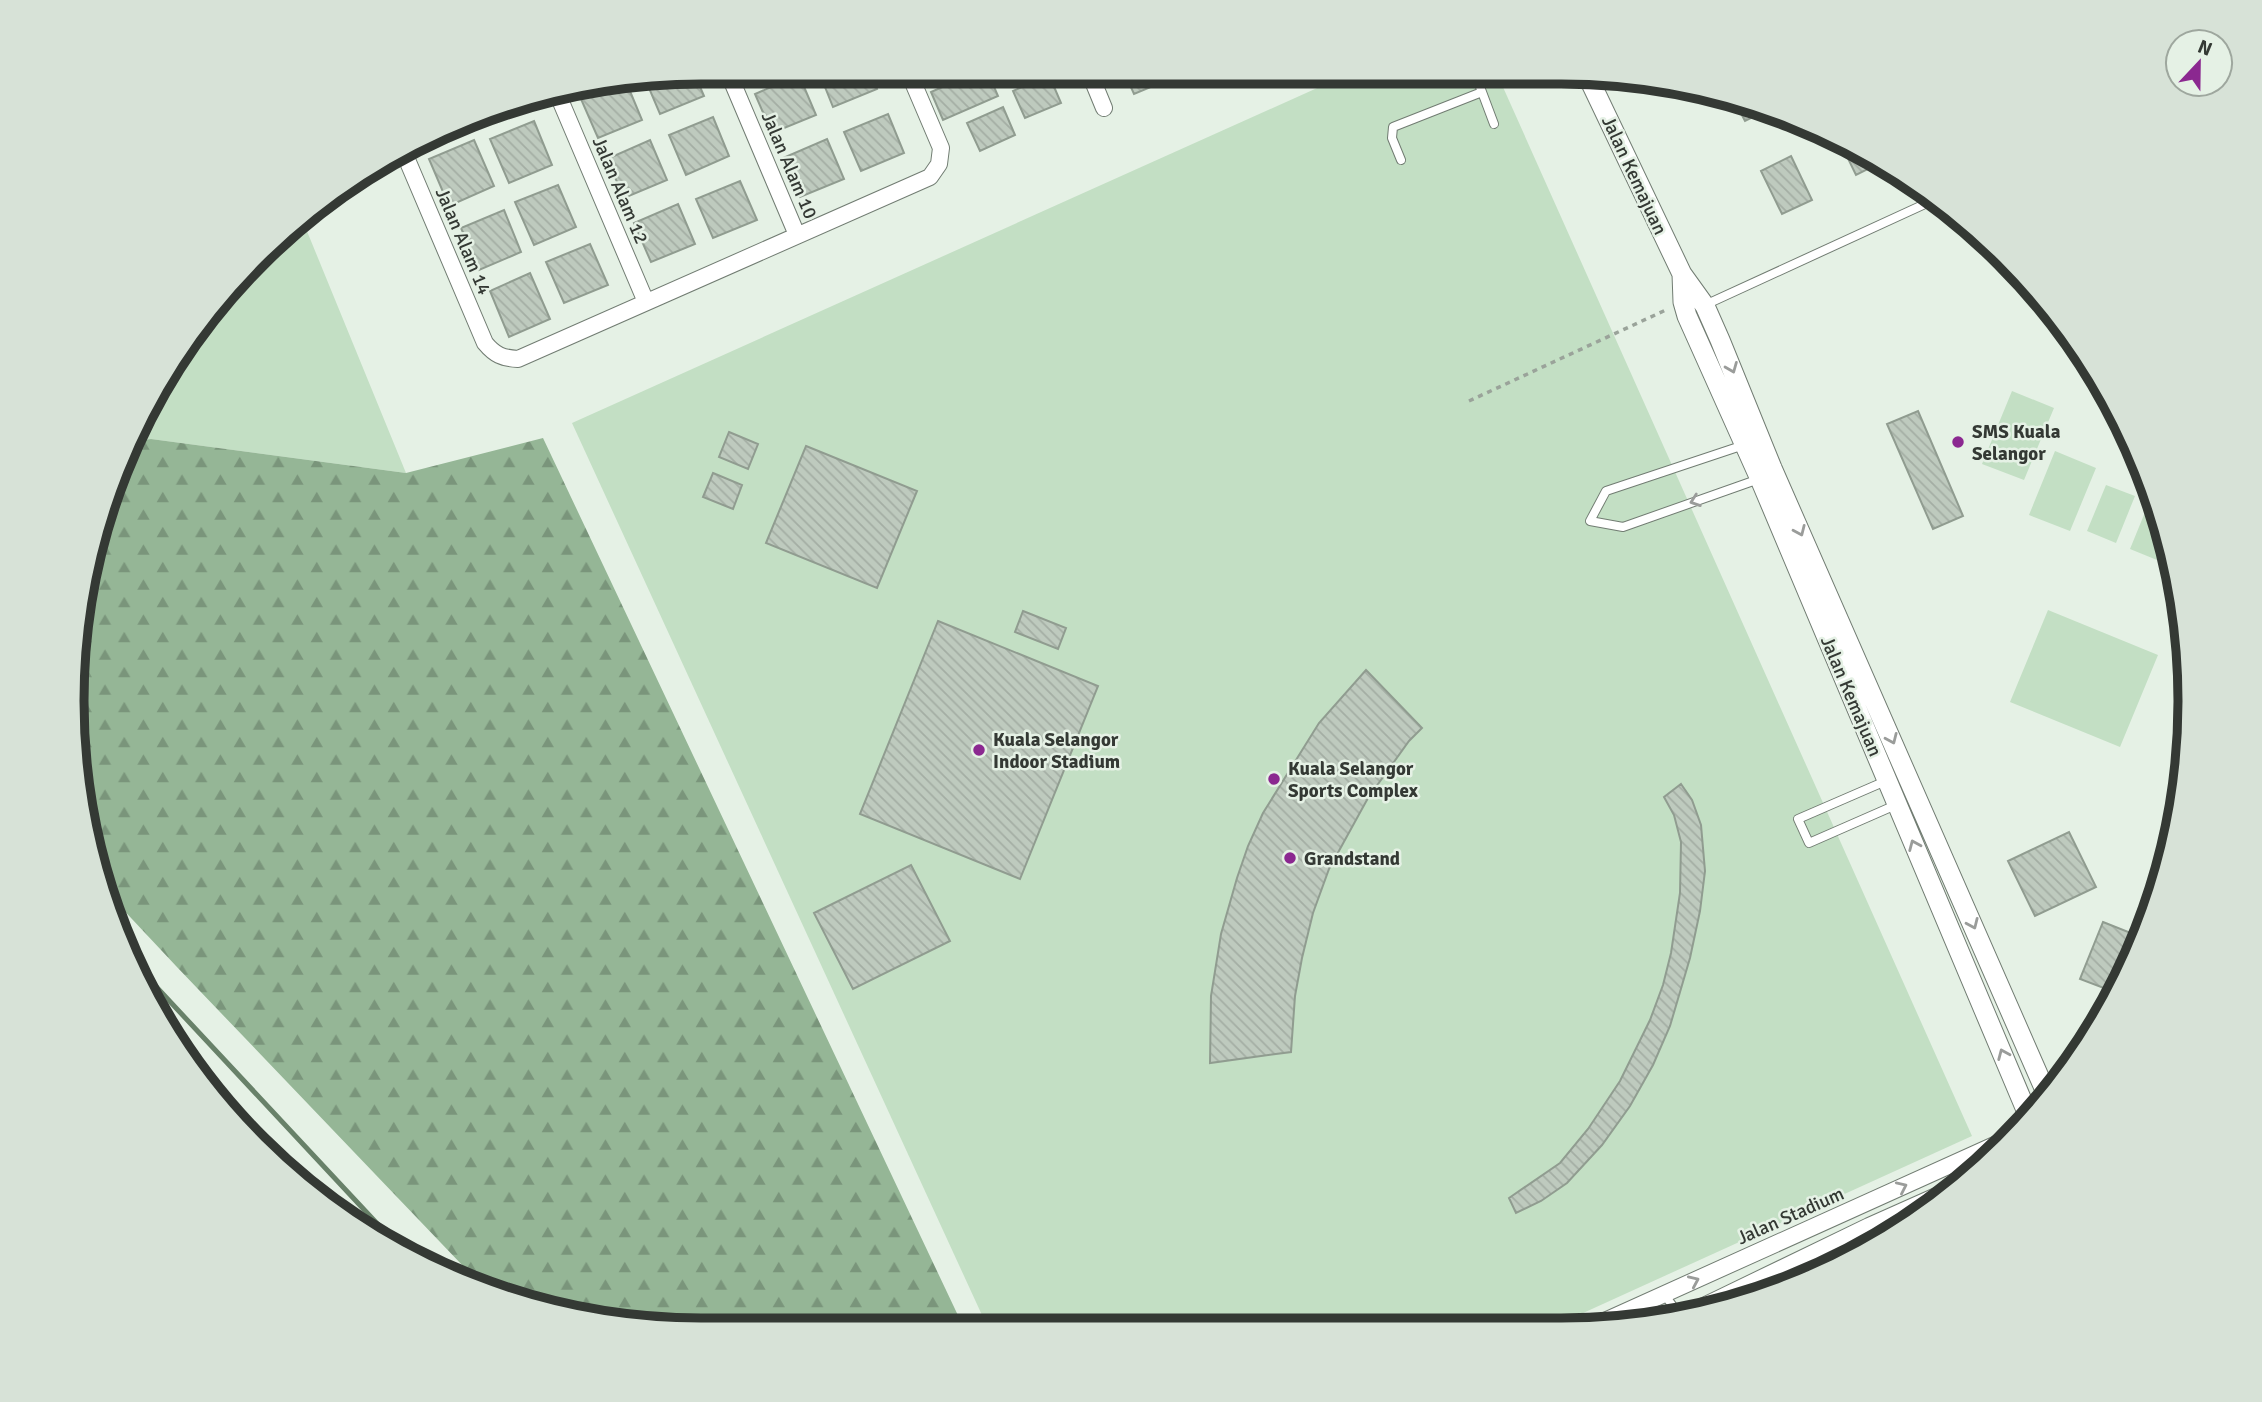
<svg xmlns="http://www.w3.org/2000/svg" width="2262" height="1402" font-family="Signika,sans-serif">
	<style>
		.green { fill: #c3dfc4 }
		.forest { fill: url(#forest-firs) }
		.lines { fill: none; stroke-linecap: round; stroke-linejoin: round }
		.stream { stroke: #688169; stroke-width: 5 }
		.building { fill: url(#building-back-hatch); stroke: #909c90; stroke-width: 2 }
		.service-casing { stroke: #717c72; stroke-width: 10 }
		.minor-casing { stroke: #717c72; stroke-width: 18 }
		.tertiary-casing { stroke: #717c72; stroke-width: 21 }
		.path { stroke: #9aa39a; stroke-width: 3.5; stroke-dasharray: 5 5; stroke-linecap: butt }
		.service { stroke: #fff; stroke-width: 8 }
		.minor { stroke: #fff; stroke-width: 16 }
		.tertiary { stroke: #fff; stroke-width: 19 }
		.oneway { stroke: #9a9c9a }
		.poi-dot { fill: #8b2890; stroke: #e5f1e5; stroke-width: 2.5 }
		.labels { text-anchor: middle; stroke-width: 5; stroke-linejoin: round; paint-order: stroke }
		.street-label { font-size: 19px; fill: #343934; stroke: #e5f1e5 }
		.poi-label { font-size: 19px; font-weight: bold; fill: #343934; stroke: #e5f1e5; text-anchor: start }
		.rim { fill: none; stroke: #343934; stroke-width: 9 }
	</style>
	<defs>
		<pattern id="forest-firs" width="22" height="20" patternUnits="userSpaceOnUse" patternTransform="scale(1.75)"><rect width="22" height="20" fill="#95b696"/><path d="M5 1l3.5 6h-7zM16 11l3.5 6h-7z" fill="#7a957b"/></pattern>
		<pattern id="building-back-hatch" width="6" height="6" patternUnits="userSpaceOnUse" patternTransform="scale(1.75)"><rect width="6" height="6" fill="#becabe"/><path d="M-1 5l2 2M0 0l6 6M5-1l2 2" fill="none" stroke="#a4aea4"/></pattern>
	</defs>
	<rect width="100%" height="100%" fill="#e5f1e5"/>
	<path class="green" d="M1346 75 1498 76 1972 1136 1548 1329 987 1326 572 423Z
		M302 219 406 473 151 439 134 441 178 351Z
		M2012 391 2054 408 2024 480 1982 464Z
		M2055 451 2096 468 2070 531 2029 515Z
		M2106 485 2135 496 2116 543 2087 531Z
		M2148 505 2159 509 2166 538 2157 560 2130 549Z
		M2048 610 2158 655 2120 747 2010 702Z"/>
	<path class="forest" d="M543 438 963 1326 619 1325 485 1289 176 966 102 887 72 701 105 499 134 441 151 439 406 473Z"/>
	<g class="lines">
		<path class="stream" d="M135 964 398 1246"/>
	</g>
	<path class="building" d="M819 72 870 73 877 89 833 107Z
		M694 73 704 96 660 114 646 81Z
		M974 73H988L998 96 943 120 931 92Z
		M1125 74H1168L1170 79 1134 94Z
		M1173 74 1196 75 1197 77 1178 86Z
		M799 75 816 115 772 133 755 94Z
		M1049 75 1061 103 1025 118 1013 91Z
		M627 84 642 120 598 138 581 99 609 87Z
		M519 102 487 115 486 112 499 105Z
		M1735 102 1767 110 1745 121Z
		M1003 107 1015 135 980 151 967 123Z
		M888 114 904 153 861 171 844 132Z
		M713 117 729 156 686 175 669 135Z
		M534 121 552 165 509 183 490 139Z
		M827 139 844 179 800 197 783 158Z
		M474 140 494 186 449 206 429 159Z
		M650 140 667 180 624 198 607 159Z
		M1840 142 1878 164 1856 175Z
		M1791 156 1812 200 1782 214 1761 171Z
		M740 181 757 220 713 238 696 199Z
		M558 185 576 227 534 245 515 202Z
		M678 204 695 244 651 262 634 223Z
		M504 210 521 252 479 270 461 228Z
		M590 244 608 285 564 303 546 262Z
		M530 273 550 319 509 337 490 291Z
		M1918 411 1963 516 1933 529 1887 424Z
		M729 432 758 444 748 469 719 457Z
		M806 446 917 491 877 588 766 543Z
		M713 473 742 485 733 509 703 497Z
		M1023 611 1066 628 1058 649 1015 632Z
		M938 621 1098 686 1020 879 860 814Z
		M1366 670 1422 728 1409 741 1368 798 1329 869 1313 913 1302 958 1295 996 1291 1052 1210 1063 1211 996 1221 934 1237 878 1248 846 1263 813 1319 723Z
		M1681 784 1692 800 1701 825 1705 871 1700 911 1690 958 1670 1026 1653 1065 1630 1106 1602 1145 1567 1183 1541 1201 1516 1213 1509 1198 1560 1163 1588 1129 1620 1081 1650 1020 1663 985 1671 953 1680 893 1681 842 1674 815 1664 797Z
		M2069 832 2096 887 2035 916 2008 861Z
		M911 865 950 941 853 989 814 913Z
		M2103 922 2141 937 2126 979 2117 993 2080 979Z"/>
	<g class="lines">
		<defs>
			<path id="service" d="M1476 76 1494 124
				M1401 160 1392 138 1393 127 1482 92
				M1705 305 1938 198
				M1744 445 1606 491 1590 521 1623 527 1759 479
				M1888 780 1798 819 1809 843 1898 804
				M1664 1294 1680 1316"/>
			<path id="minor" d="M728 72 797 235
				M1090 74 1104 108
				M558 95 646 302
				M405 155 485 343C495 355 502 358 518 359L930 177 939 164 941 148 909 73
				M1685 1315 1869 1226 1961 1185
				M1587 1329 2010 1138"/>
			<path id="tertiary" d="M1588 77 1682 274 1705 306 1720 340 1772 468 2048 1097
				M1682 274 1683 302 1687 316 1760 479 2029 1117"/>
		</defs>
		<use href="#service" class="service-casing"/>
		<use href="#minor" class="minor-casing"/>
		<use href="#tertiary" class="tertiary-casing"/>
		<path class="path" d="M1469 401 1668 309"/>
		<use href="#service" class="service"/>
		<use href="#minor" class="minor"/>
		<use href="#tertiary" class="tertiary"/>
	</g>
	<defs><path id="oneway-chevron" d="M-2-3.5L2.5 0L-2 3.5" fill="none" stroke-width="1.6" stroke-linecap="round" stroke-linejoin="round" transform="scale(1.75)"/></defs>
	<g class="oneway">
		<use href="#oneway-chevron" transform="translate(1732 368) rotate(68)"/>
		<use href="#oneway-chevron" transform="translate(1695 501) rotate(161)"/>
		<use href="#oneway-chevron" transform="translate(1800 531) rotate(66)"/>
		<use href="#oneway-chevron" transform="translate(1892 739) rotate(66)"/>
		<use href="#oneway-chevron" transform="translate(1914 845) rotate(-113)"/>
		<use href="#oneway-chevron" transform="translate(1973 924) rotate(66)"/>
		<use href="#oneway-chevron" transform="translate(2003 1054) rotate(-113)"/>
		<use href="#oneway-chevron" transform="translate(1902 1187) rotate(-25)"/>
		<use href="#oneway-chevron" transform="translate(1694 1281) rotate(-24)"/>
	</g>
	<g class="poi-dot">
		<circle cx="1958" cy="442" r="7"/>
		<circle cx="979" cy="750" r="7"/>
		<circle cx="1274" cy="779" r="7"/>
		<circle cx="1290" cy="858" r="7"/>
	</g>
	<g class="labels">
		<g class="street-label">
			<text transform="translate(790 165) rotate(67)" y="7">Jalan Alam 10</text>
			<text transform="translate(1635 175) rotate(65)" y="7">Jalan Kemajuan</text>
			<text transform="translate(621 190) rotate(67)" y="7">Jalan Alam 12</text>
			<text transform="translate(464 241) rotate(67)" y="7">Jalan Alam 14</text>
			<text transform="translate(1852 696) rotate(67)" y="7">Jalan Kemajuan</text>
			<text transform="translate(1790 1215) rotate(-24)" y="7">Jalan Stadium</text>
		</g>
		<g class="poi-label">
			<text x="1972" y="438">SMS Kuala<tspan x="1972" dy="22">Selangor</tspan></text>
			<text x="993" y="746">Kuala Selangor<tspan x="993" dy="22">Indoor Stadium</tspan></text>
			<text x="1288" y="775">Kuala Selangor<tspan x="1288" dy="22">Sports Complex</tspan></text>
			<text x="1304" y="865">Grandstand</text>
		</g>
	</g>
	<path d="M0 0H2262V1402H0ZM701 84H1561A617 617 0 0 1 2178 701V701A617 617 0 0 1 1561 1318H701A617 617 0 0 1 84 701V701A617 617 0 0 1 701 84Z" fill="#d7e2d7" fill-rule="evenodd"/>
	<path class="rim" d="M701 84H1561A617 617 0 0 1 2178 701V701A617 617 0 0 1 1561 1318H701A617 617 0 0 1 84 701V701A617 617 0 0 1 701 84Z"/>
	<g transform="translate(2199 63) rotate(22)"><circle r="33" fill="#e5f1e5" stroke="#9ea79e" stroke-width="2"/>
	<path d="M0-5L12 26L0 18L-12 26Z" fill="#8b2890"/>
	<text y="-10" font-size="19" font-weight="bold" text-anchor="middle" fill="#343934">N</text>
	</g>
</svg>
